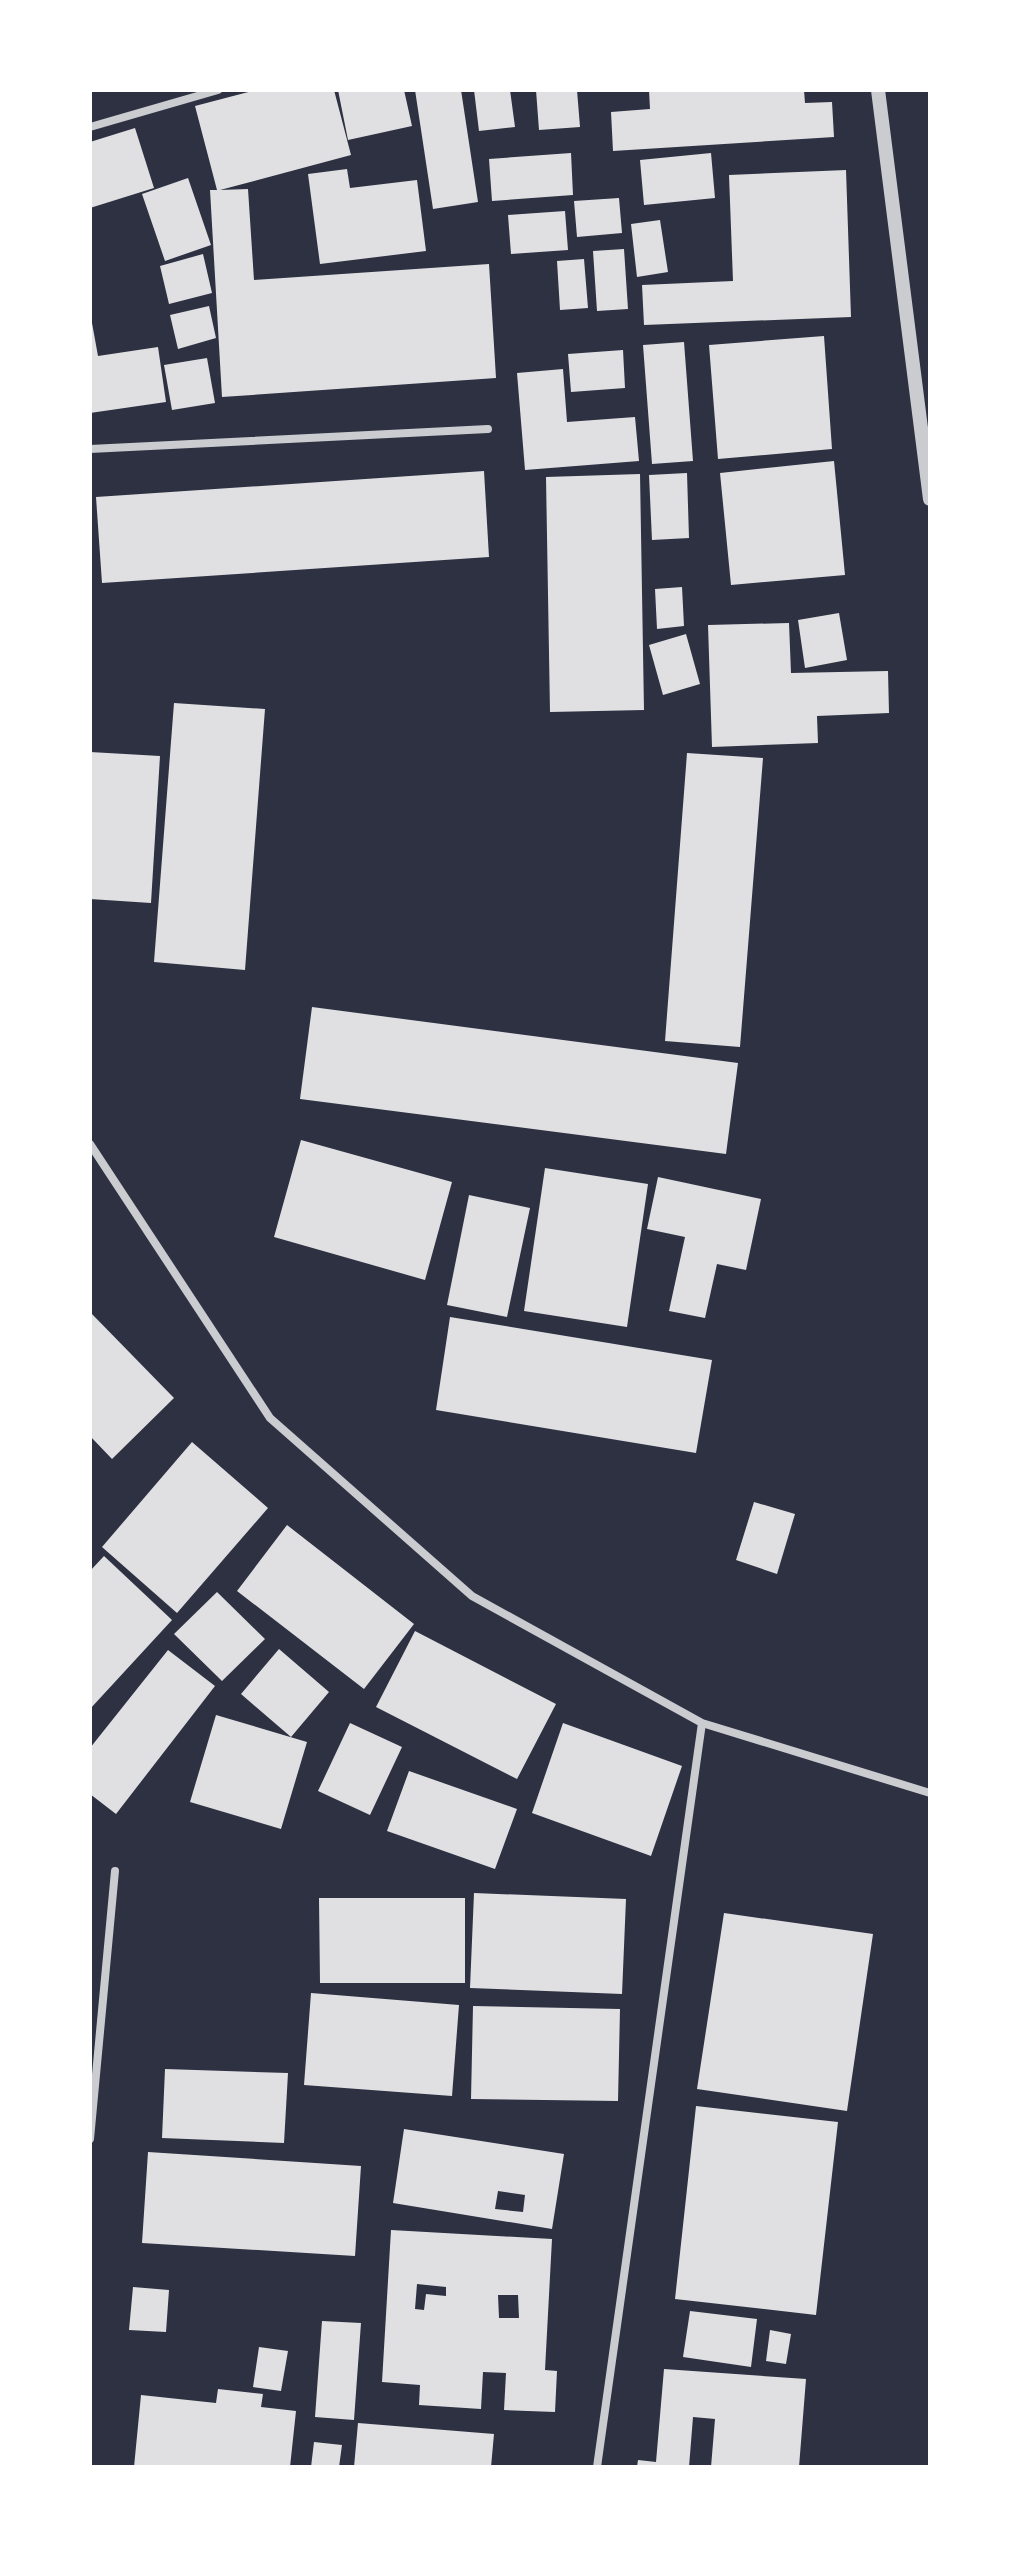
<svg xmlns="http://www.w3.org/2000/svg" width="1020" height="2557" font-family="'Titillium Web',sans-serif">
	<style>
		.building { fill: #e0e0e3; fill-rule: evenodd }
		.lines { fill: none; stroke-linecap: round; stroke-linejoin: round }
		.minor { stroke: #caccd0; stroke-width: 8 }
		.tertiary { stroke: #caccd0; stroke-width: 14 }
	</style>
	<rect width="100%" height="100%" fill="#2d3142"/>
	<path class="building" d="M256 90H334L351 155 220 190 248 189 254 280 489 264 496 378 222 397 210 190H217L195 106Z
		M338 90H404L412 126 348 140Z
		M415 90H461L478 202 433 209Z
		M474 90H510L515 127 479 131Z
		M536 90H577L580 127 539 130Z
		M649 90H804L805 103 832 102 834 137 613 151 611 112 650 109Z
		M135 128 154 188 90 208V142Z
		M571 153 573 195 492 201 489 159Z
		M711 153 715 198 644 205 640 160Z
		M347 169 350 188 417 180 426 251 320 264 308 174Z
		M846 170 851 317 644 325 642 285 733 281 729 175Z
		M188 178 211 245 165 261 142 194Z
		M619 198 622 233 577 237 574 201Z
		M565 211 568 250 511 254 508 215Z
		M660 220 668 272 637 277 631 224Z
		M624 249 628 309 597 311 593 251Z
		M203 254 212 293 169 304 160 266Z
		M584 259 588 308 560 310 557 261Z
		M209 306 216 338 178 349 170 315Z
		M90 312 98 356 158 347 166 402 90 413Z
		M824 336 832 449 718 459 709 345Z
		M684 342 693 461 652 464 643 345Z
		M623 350 625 388 571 392 568 354Z
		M207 358 215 403 172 410 164 365Z
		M563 369 567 422 635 417 639 461 525 470 517 373Z
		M834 461 845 575 731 585 720 473Z
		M484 471 489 557 102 583 96 497Z
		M687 473 689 538 652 540 649 475Z
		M640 474 644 710 550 712 546 477Z
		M682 587 684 626 657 629 655 589Z
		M839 613 847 660 805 668 798 620Z
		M789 623 791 673 888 671 889 713 817 716 818 743 712 747 708 625Z
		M686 634 700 684 663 695 649 645Z
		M174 703 265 709 245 970 154 962Z
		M90 752 160 756 151 903 90 899Z
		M687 753 763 758 740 1047 665 1041Z
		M312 1007 738 1063 726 1154 300 1099Z
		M301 1140 452 1182 425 1280 274 1237Z
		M545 1168 648 1184 627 1327 524 1311Z
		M658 1177 761 1199 746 1270 717 1264 705 1318 669 1311 685 1237 647 1229Z
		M469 1195 530 1208 507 1317 447 1305Z
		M90 1312 174 1398 112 1459 90 1436Z
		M450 1317 712 1360 696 1453 436 1410Z
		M192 1442 268 1508 177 1613 102 1547Z
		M754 1502 795 1514 777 1574 736 1560Z
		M287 1525 414 1624 364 1689 237 1591Z
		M104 1556 172 1620 90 1709V1571Z
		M217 1592 265 1639 222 1681 174 1634Z
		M415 1631 556 1704 517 1779 376 1707Z
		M279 1649 329 1692 291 1737 241 1694Z
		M168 1650 215 1686 116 1814 90 1794V1748Z
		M216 1715 307 1742 281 1829 190 1802Z
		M350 1723 402 1747 370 1815 318 1791Z
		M563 1723 682 1766 651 1856 532 1813Z
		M409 1771 517 1809 495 1869 387 1831Z
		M474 1893 626 1899 622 1994 470 1988Z
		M319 1898H465V1983H320Z
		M724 1913 873 1934 847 2111 697 2089Z
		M311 1993 459 2005 452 2096 304 2085Z
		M473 2006 620 2009 618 2101 471 2099Z
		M165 2069 288 2073 284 2143 162 2138Z
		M696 2106 838 2122 816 2315 675 2299Z
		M404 2129 564 2154 552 2229 393 2203ZM498 2191 525 2195 523 2212 495 2209Z
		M148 2152 361 2166 355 2256 142 2243Z
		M391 2230 552 2239 545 2370 557 2371 555 2412 504 2410 506 2373 483 2372 481 2409 419 2405 420 2385 382 2382ZM417 2284 446 2287V2296L426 2294 424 2310 415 2309ZM498 2295H518L519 2318H499Z
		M133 2287 169 2290 166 2332 129 2330Z
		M690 2311 757 2319 751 2367 683 2357Z
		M322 2321 361 2323 354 2420 315 2417Z
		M770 2330 791 2334 786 2364 766 2361Z
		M259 2347 288 2351 281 2391 253 2387Z
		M664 2369 806 2379 799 2467H711L715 2419 693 2417 689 2467H637L638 2460 656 2462Z
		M218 2389 263 2394 261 2407 296 2411 290 2467H134L141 2395 216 2403Z
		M358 2423 494 2434 491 2467H354Z
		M314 2442 342 2445 339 2467H311Z"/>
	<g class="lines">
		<path class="minor" d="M90 127 218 90
			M90 449 488 429
			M90 1144 270 1418 472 1596 702 1723 930 1793
			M90 2139 115 1871
			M597 2467 702 1723"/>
		<path class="tertiary" d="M878 90 930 499"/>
	</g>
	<rect width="1020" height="2557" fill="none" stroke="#ffffff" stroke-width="184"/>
</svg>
